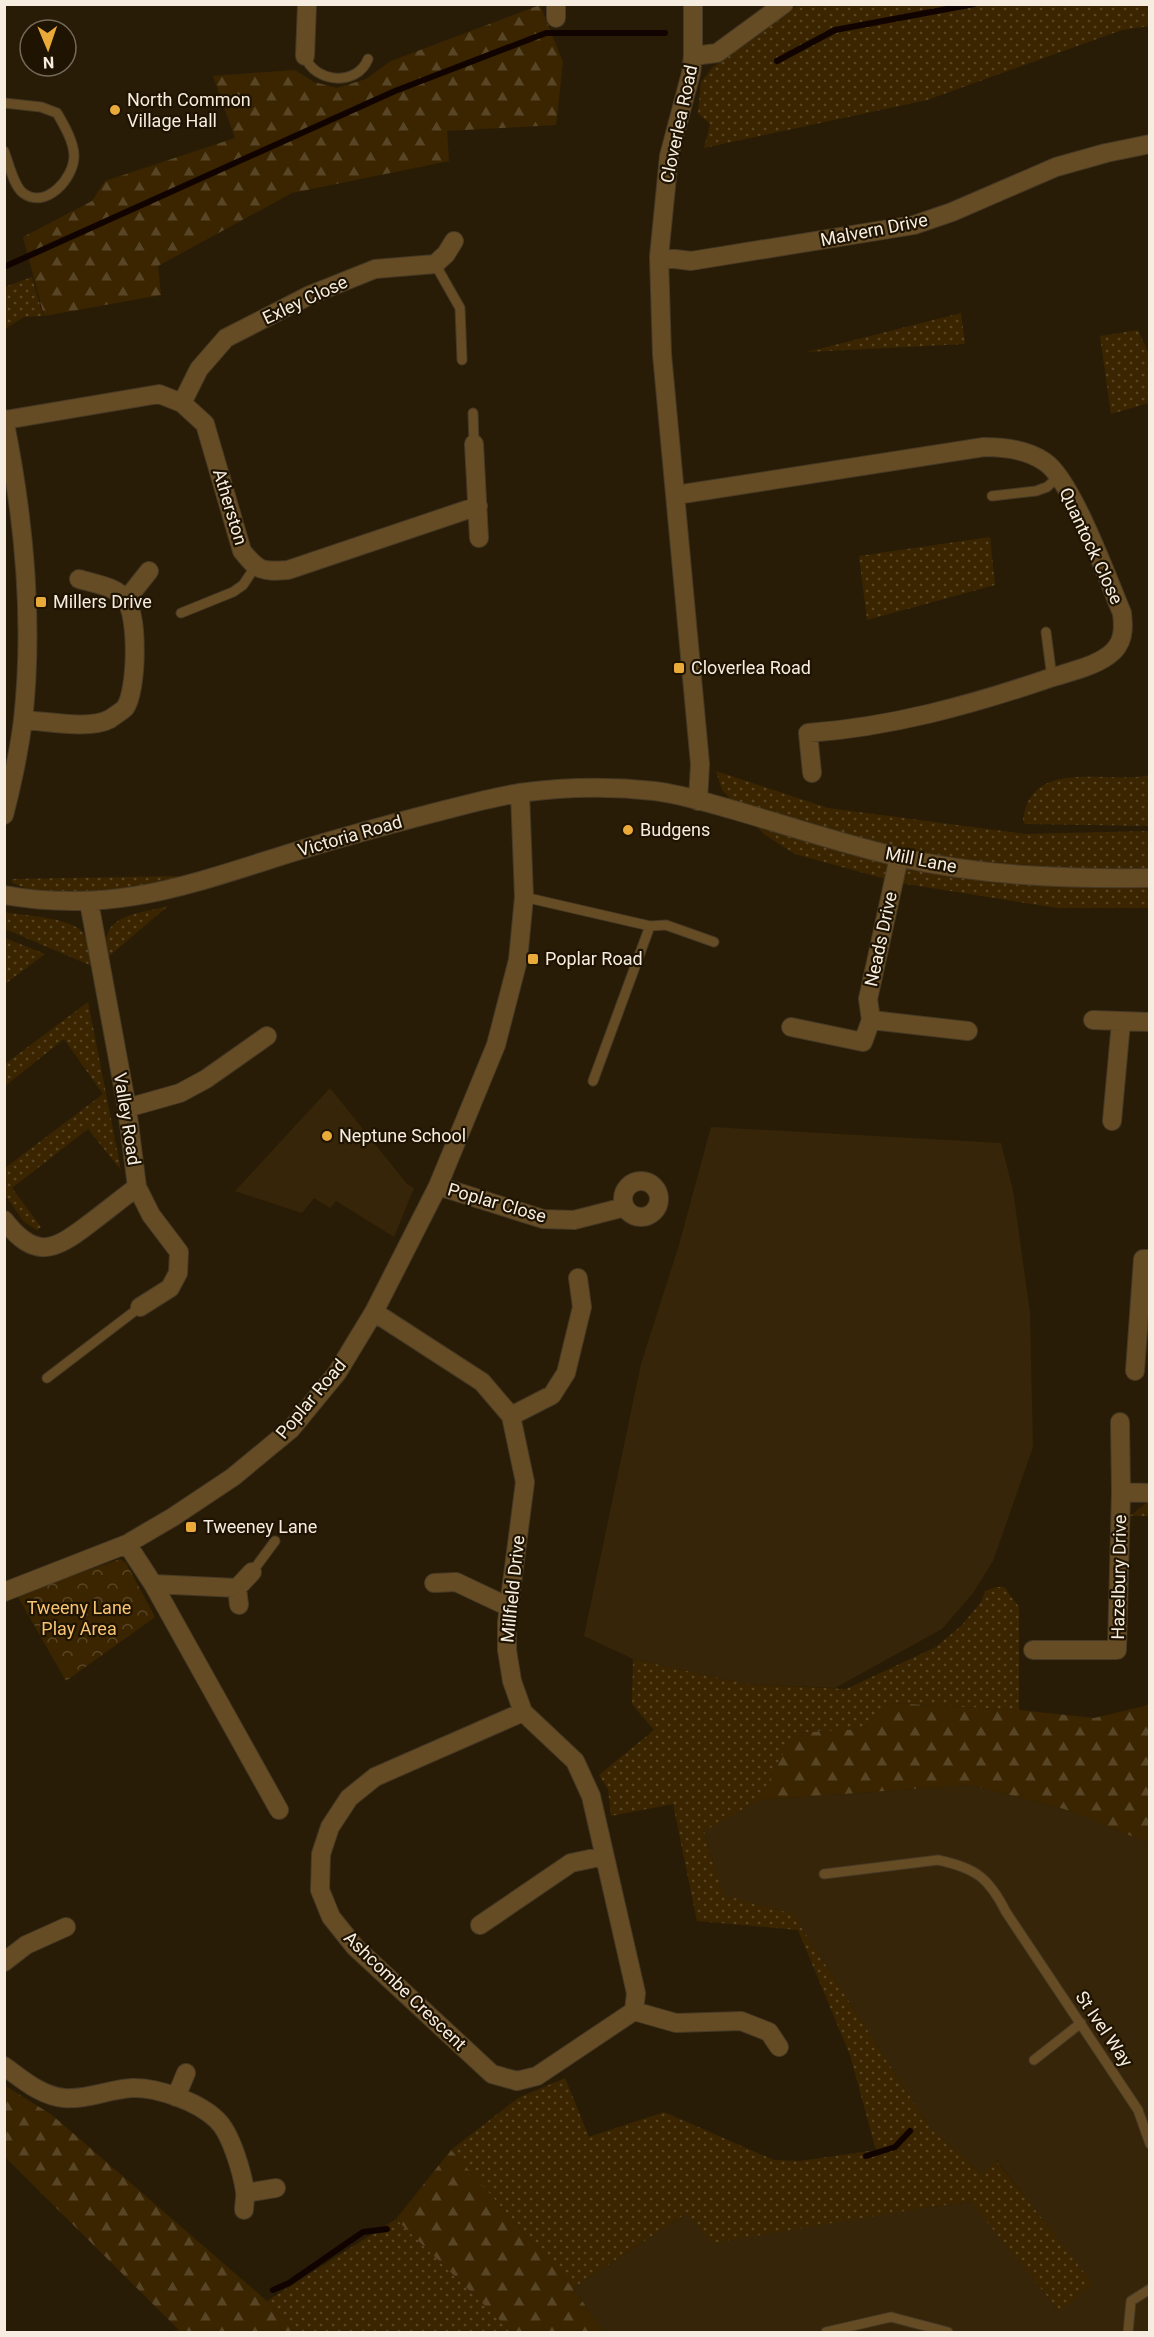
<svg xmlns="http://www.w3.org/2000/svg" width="1154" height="2337" font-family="Roboto,sans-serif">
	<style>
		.built { fill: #362508 }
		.grass { fill: url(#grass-dots) }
		.forest { fill: url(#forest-firs) }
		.park { fill: url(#park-crowns) }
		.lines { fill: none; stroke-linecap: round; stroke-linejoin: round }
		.stream { stroke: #110400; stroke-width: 6 }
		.lane-casing { stroke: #463925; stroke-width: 11 }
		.street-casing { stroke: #463925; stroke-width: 20 }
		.lane { stroke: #654c24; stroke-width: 9 }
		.street { stroke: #654c24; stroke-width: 18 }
		.poi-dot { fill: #eaaa39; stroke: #1f1301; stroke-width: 2 }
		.labels { text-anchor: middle; stroke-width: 4.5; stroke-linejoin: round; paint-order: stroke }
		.poi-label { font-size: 18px; fill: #f6ede0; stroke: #1f1301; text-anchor: start }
		.street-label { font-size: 18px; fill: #f6ede0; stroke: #1f1301 }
		.park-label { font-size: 18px; fill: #f7c473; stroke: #1f1301 }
	</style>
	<defs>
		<pattern id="grass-dots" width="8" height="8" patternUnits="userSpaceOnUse" patternTransform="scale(1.5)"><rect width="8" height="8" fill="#3a2500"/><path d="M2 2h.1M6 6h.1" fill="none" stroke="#574525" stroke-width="1.8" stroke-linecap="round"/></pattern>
		<pattern id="forest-firs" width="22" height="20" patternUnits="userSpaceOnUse" patternTransform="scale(1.5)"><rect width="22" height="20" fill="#3a2500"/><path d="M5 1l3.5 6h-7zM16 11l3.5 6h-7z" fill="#574525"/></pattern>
		<pattern id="park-crowns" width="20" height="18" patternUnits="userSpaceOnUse" patternTransform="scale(1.5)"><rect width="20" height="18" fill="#3a2500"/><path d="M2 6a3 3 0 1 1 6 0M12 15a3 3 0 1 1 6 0" fill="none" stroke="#574525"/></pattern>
	</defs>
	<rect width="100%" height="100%" fill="#291c07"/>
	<path class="built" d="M330 1088 407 1184 414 1188 394 1237 336 1201 330 1208 314 1198 302 1213 235 1191Z
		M711 1127 1001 1143 1013 1190 1030 1313 1033 1447 993 1561 973 1593 942 1629 835 1688 746 1684 633 1659 584 1636 641 1364 679 1245Z
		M971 1785 1064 1809 1149 1843V2332H604L573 2288 687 2213 917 2209 972 2202 1058 2310 1092 2285 997 2160 982 2174 930 2128 793 1914 723 1896 704 1830 759 1800Z"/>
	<path class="grass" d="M798 5H1149V26L1122 30 927 100 704 148 710 124 698 113 701 82 712 68Z
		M32 277 43 316 24 317 5 329V287Z
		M961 313 965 344 807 352Z
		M1138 330 1149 354V403L1111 414 1100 336Z
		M990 537 995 585 867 620 859 556Z
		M716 771 828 808 1026 834 1149 831V908H1057L900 883 795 854 765 835 722 790Z
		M1149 775V826L1029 824H1025L1023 820C1031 756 1108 785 1149 775Z
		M181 876 184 879C139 889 54 905 13 883L11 879Z
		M168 906 108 957C97 914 136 915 168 906Z
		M4 912C24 916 73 917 84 934 89 943 90 956 92 966L5 929Z
		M5 938 45 954 5 984Z
		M88 1002 121 1170 88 1129 12 1188 41 1227 37 1230 24 1222 5 1195V1168L103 1094 64 1039 5 1086V1064Z
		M1149 1501V1516H1130Z
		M996 1587H1004L1019 1607V1710L892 1703 863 1729 794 1733 759 1800 704 1831 723 1895 793 1914 930 2128 982 2174 996 2160 1093 2284 1059 2311 971 2202 917 2209 712 2243 687 2213 573 2288 451 2150 518 2098 565 2078 589 2137 664 2112 774 2160 800 2161 876 2150 850 2055 798 1930 697 1921 673 1804 611 1816 608 1789 599 1775 654 1730 632 1704 633 1659 746 1684 846 1689 936 1647 962 1625 981 1602 985 1591Z
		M396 2219 512 2332H296L267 2301Z"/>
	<path class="forest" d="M540 5 563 62 556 125 447 131 449 161 292 193 158 266 161 295 44 316 23 237 92 201 105 181 235 138 213 76 295 70 314 82 337 88 366 79 391 61Z
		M891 1703 1019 1710 1094 1718 1149 1705V1843L1064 1809 971 1785 759 1800 794 1733 863 1729Z
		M4 2085 52 2115 267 2301 296 2332H164L179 2330 5 2157Z
		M451 2150 573 2288 604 2332H512L396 2219Z"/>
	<path class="park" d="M120 1559 126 1563 155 1617 66 1681 17 1595Z"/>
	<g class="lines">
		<path class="stream" d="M777 61 835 30 974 4
			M4 267 395 91 546 33H665
			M866 2156 895 2147 910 2131
			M273 2290 289 2283 363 2232 387 2229"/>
		<defs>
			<path id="lane" d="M305 56C314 83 357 87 368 59
				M4 103 41 107 57 113C64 125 74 142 74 156 74 178 46 210 23 193 13 185 9 163 4 151
				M435 264 460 308 462 360
				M473 413 474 444
				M992 496 1036 491 1047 487 1058 477
				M181 613 233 592 243 585 255 567
				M1046 632 1052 678
				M524 897 650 926 666 925 714 942
				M593 1081 650 926
				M47 1378 140 1307
				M252 1572 275 1541
				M824 1874 938 1860C976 1868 989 1878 1006 1912L1138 2110 1150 2144
				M1034 2060 1081 2023
				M826 2332 891 2317 948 2332
				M1128 2332 1131 2301 1150 2289"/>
			<path id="street" d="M693 4V56L691 73 669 156 659 257 662 354 700 764 698 801
				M556 18V4
				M305 56 307 4
				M693 56 717 53 784 4
				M659 257 691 261 914 225 952 212 1056 167 1106 153 1150 144
				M182 403 199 369 226 338 310 295 375 269 435 264 446 254 454 241
				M4 419C24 517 34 620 23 720 19 752 12 784 4 815
				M5 420 159 394 182 403 205 424 242 551C258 571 262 572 288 570L478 506
				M474 444 479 538
				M676 495 984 447C1005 447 1028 450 1045 462 1072 480 1108 580 1122 613 1124 629 1124 644 1109 655 1093 667 1069 672 1050 678 971 705 891 727 808 733L812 773
				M126 600 149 571
				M23 720C46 721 90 730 110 719 114 716 122 711 125 708 137 692 139 615 125 599 115 586 95 584 79 579
				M899 857 868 999 871 1020 968 1031
				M4 895C116 915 193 883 297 851 342 837 387 825 433 813 461 806 490 798 519 793 563 787 610 786 654 791 681 794 708 803 734 810 788 826 843 844 898 857 981 876 1065 879 1150 878
				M89 902 127 1108 137 1187 151 1215 179 1252 178 1273 170 1288 140 1307
				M1093 1020 1150 1022
				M791 1027 863 1042 871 1020
				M127 1108 180 1093 206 1079 267 1036
				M1112 1121 1121 1022
				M623 1199a18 18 0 1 1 36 0a18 18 0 1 1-36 0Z
				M438 1186 543 1219 574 1220 625 1207
				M4 1220C35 1260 54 1251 89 1224 105 1212 121 1199 137 1187
				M374 1312 482 1382 511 1416 525 1482 507 1622V1650L512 1681 523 1712 575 1761 591 1796 636 1993 634 2011
				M1135 1371 1143 1259H1150
				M511 1416 552 1395 566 1373 582 1307 578 1278
				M1120 1422 1121 1492
				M127 1544 153 1584 279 1810
				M434 1583 456 1582 509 1607
				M153 1584 237 1588
				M4 1592 127 1544 173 1517 233 1477 291 1429 337 1373 374 1312 438 1186 496 1045 518 960 524 897 520 793
				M239 1605 237 1588 252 1572
				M1033 1650H1117L1121 1492 1150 1493
				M523 1712 375 1777 349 1798 330 1827 321 1854 320 1890 331 1917 355 1947 492 2074 517 2081 537 2076 634 2011
				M480 1925 571 1863 604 1856
				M4 1962 26 1945 66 1927
				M634 2011 676 2023 741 2021 769 2032 779 2047
				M4 2066C22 2079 41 2096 64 2098 87 2100 110 2089 132 2088 157 2087 199 2102 217 2120 231 2133 242 2172 245 2191 246 2197 244 2204 244 2210
				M176 2097 186 2073
				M246 2193 276 2188"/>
		</defs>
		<use href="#lane" class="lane-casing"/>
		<use href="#street" class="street-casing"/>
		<use href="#lane" class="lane"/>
		<use href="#street" class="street"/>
	</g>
	<g class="poi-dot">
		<circle cx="115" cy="110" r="6"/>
		<rect x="35" y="596" width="12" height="12" rx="3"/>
		<rect x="673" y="662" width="12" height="12" rx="3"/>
		<circle cx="628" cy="830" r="6"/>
		<rect x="527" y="953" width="12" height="12" rx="3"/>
		<circle cx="327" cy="1136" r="6"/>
		<rect x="185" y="1521" width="12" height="12" rx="3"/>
	</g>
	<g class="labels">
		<g class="poi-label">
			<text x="127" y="106">North Common<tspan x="127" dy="21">Village Hall</tspan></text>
			<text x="53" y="608">Millers Drive</text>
			<text x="691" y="674">Cloverlea Road</text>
			<text x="640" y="836">Budgens</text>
			<text x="545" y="965">Poplar Road</text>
			<text x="339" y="1142">Neptune School</text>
			<text x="203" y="1533">Tweeney Lane</text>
		</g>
		<g class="street-label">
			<text transform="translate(679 124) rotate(-78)" y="6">Cloverlea Road</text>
			<text transform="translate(874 230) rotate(-11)" y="6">Malvern Drive</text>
			<text transform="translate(305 300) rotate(-25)" y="6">Exley Close</text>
			<text transform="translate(230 507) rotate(73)" y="6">Atherston</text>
			<text transform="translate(1091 546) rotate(65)" y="6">Quantock Close</text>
			<text transform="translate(350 836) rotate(-16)" y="6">Victoria Road</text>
			<text transform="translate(921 860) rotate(11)" y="6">Mill Lane</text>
			<text transform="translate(881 939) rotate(-78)" y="6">Neads Drive</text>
			<text transform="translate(127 1119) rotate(81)" y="6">Valley Road</text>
			<text transform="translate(497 1203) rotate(16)" y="6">Poplar Close</text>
			<text transform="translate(311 1399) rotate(-50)" y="6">Poplar Road</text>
			<text transform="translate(1119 1577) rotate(-89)" y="6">Hazelbury Drive</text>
			<text transform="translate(513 1589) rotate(-84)" y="6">Millfield Drive</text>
			<text transform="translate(405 1991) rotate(44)" y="6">Ashcombe Crescent</text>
			<text transform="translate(1104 2029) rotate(56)" y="6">St Ivel Way</text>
		</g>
		<g class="park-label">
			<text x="79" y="1614">Tweeny Lane<tspan x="79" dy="21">Play Area</tspan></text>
		</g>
	</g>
	<rect width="1154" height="2337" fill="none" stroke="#f6ede0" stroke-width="12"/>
	<g transform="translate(48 48) rotate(178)"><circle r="28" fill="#1f1301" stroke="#756a5a" stroke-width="1.5"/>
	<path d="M0-4.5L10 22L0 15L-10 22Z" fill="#eaaa39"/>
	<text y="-9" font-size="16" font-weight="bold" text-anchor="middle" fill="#f6ede0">N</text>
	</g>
</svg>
